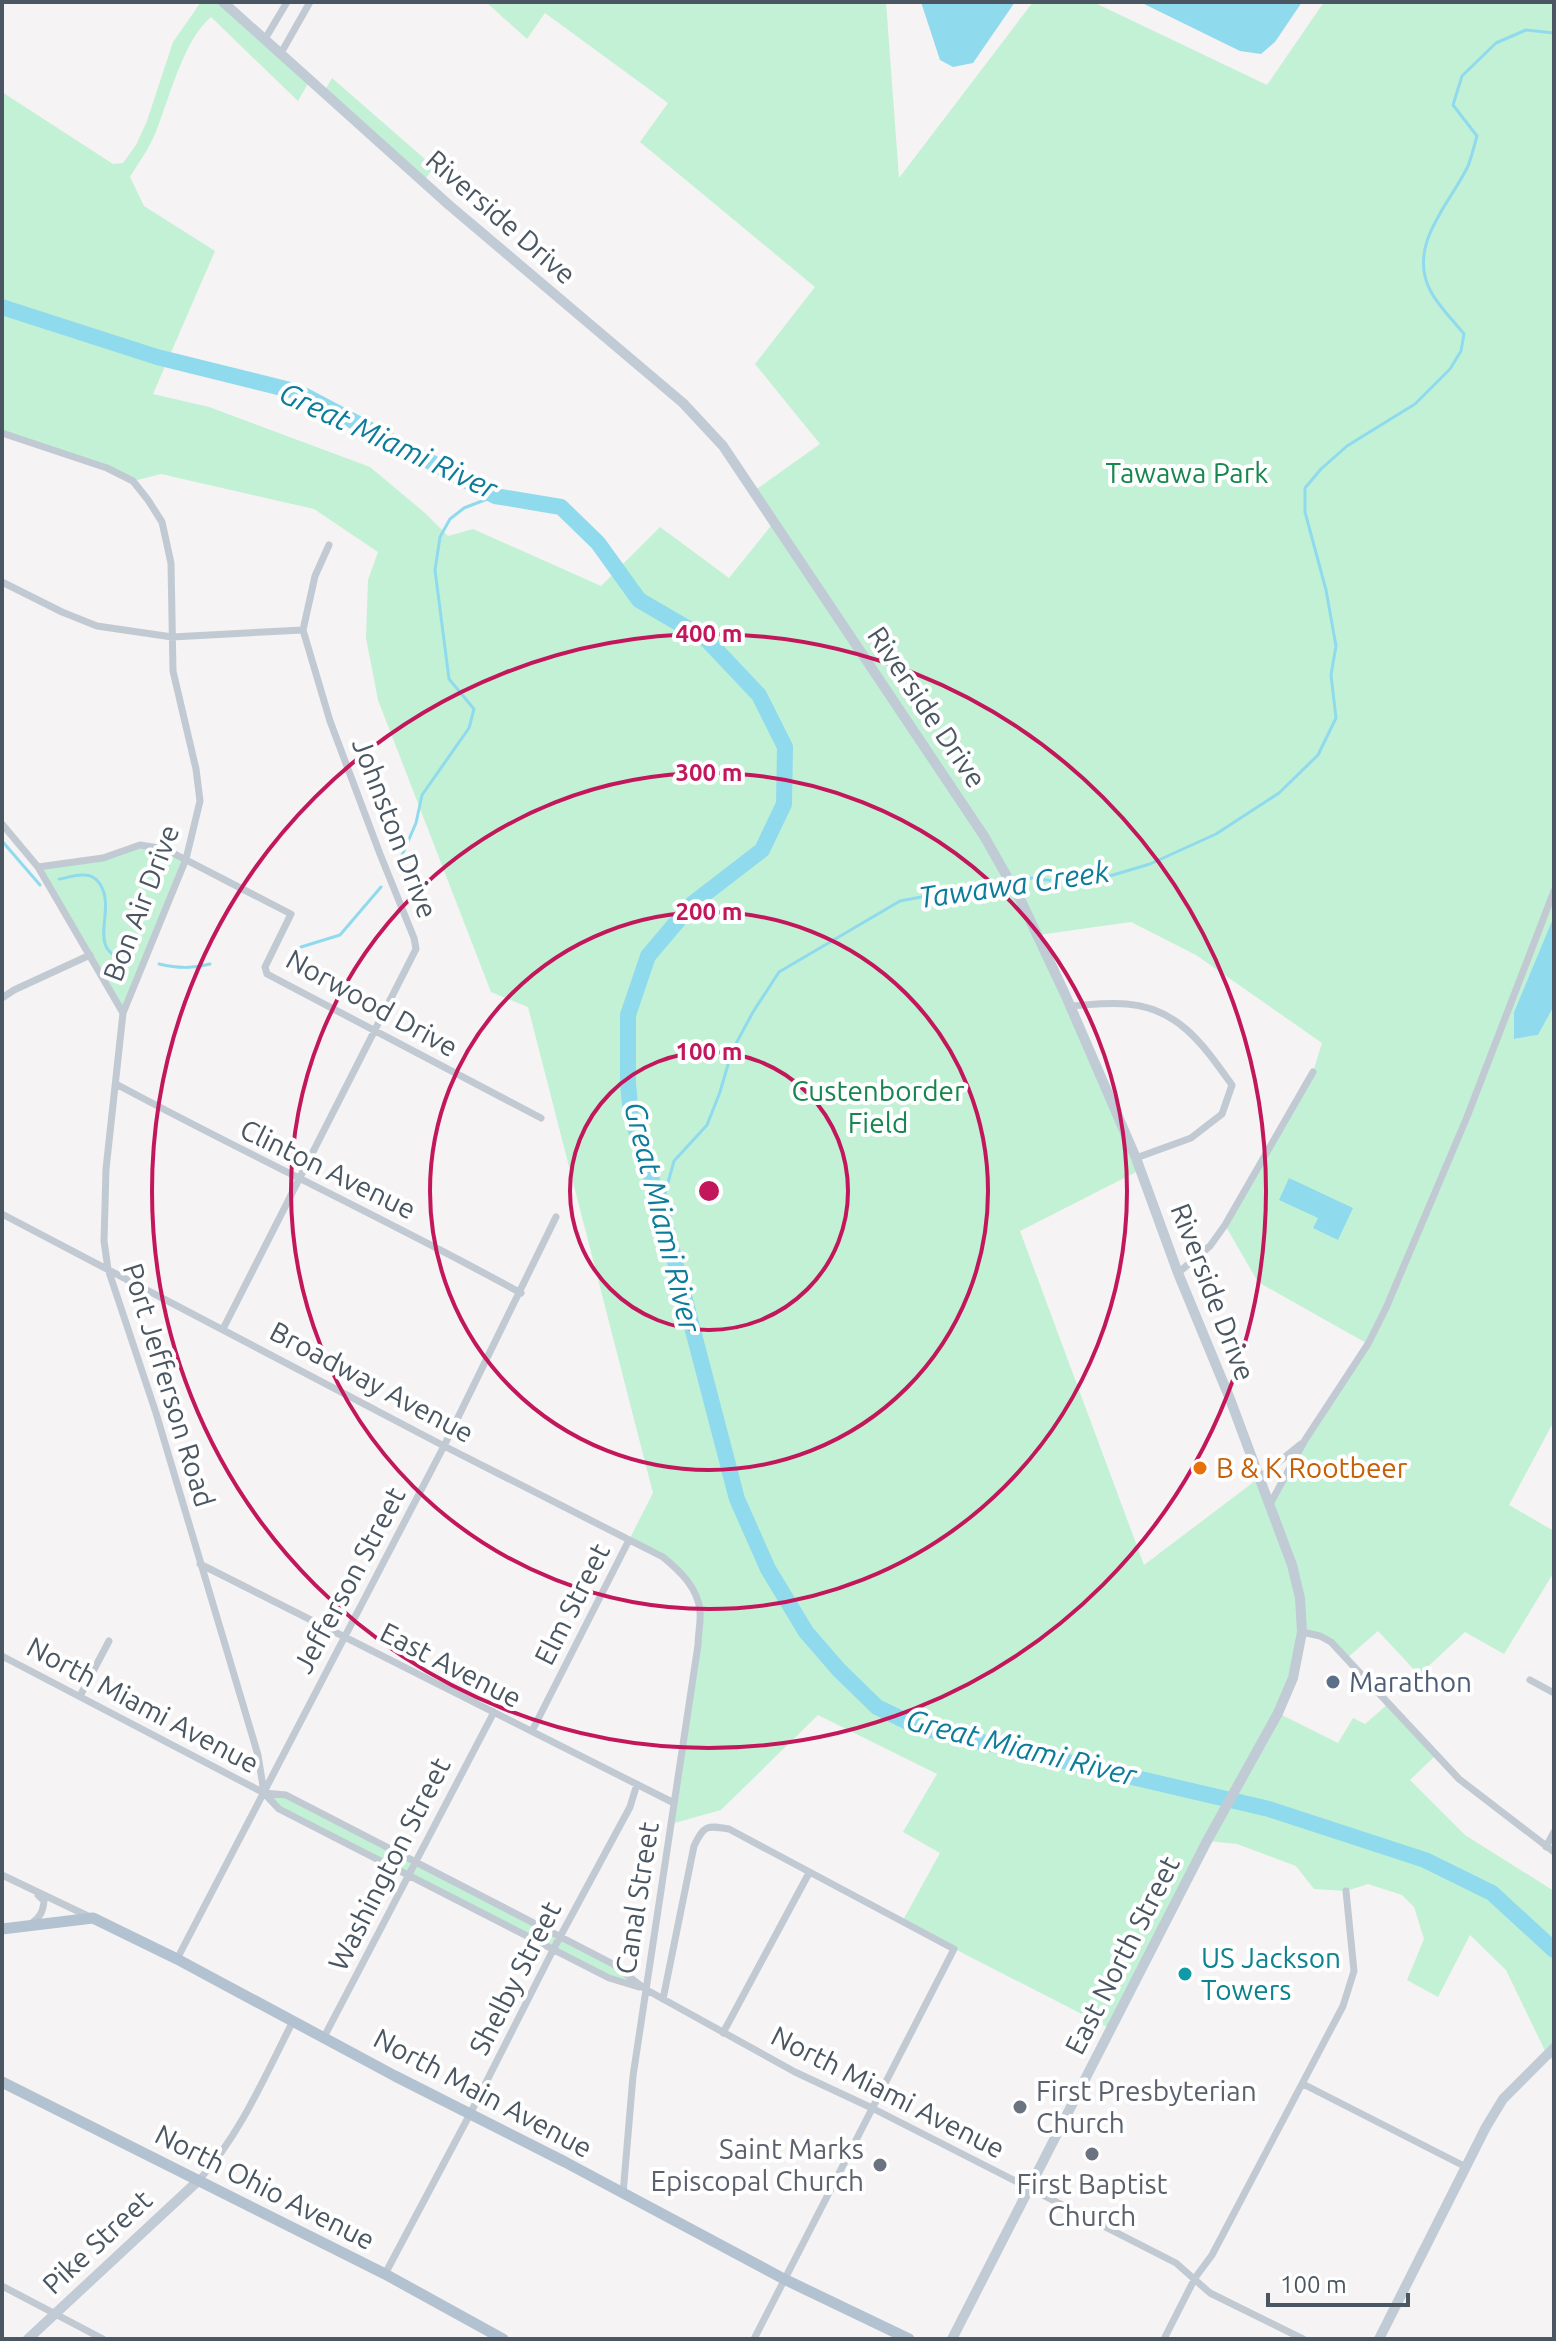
<svg xmlns="http://www.w3.org/2000/svg" width="1556" height="2341" font-family="Ubuntu,sans-serif">
	<style>
		.green { fill: #c3f1d5; fill-rule: evenodd }
		.water { fill: #90daee }
		.lines { fill: none; stroke-linecap: round; stroke-linejoin: round }
		.stream { stroke: #90daee; stroke-width: 3 }
		.river { stroke: #90daee; stroke-width: 16 }
		.street { stroke: #c1cad2; stroke-width: 7 }
		.secondary { stroke: #c1cbd6; stroke-width: 10 }
		.primary { stroke: #b3c2d1; stroke-width: 11 }
		.ring { fill: none; stroke: #c2185b; stroke-width: 4 }
		.food-dot { fill: #e8710a; stroke: #fff; stroke-width: 3 }
		.service-dot { fill: #5c6f8a; stroke: #fff; stroke-width: 3 }
		.culture-dot { fill: #0f9aa8; stroke: #fff; stroke-width: 3 }
		.worship-dot { fill: #6b7280; stroke: #fff; stroke-width: 3 }
		.labels { text-anchor: middle; stroke-width: 8; stroke-linejoin: round; paint-order: stroke }
		.street-label { font-size: 28px; fill: #4a5661; stroke: #fff }
		.park-label { font-size: 28px; fill: #17864f; stroke: #fff }
		.food-label { font-size: 28px; fill: #c56008; stroke: #fff; text-anchor: start }
		.service-label { font-size: 28px; fill: #4e5e75; stroke: #fff; text-anchor: start }
		.culture-label { font-size: 28px; fill: #0d838f; stroke: #fff; text-anchor: start }
		.worship-label { font-size: 28px; fill: #5b616d; stroke: #fff; text-anchor: start }
		.water-label { font-size: 30px; font-style: italic; fill: #0c7c9b; stroke: #fff }
		.centre { fill: #c2185b; stroke: #fff; stroke-width: 4 }
		.ring-label { font-size: 24px; text-anchor: middle; font-weight: bold; fill: #c2185b; stroke: #fff; stroke-width: 8; stroke-linejoin: round; paint-order: stroke }
	</style>
	<rect width="100%" height="100%" fill="#f5f3f3"/>
	<path class="green" d="M201 2H223L310 80 298 101 211 17C183 40 169 100 155 134 149 149 138 163 130 177L144 206 215 251 153 394 209 407 370 467 425 513 448 536 473 529 601 586 660 527 729 578 774 522 754 491 820 444 755 364 815 287 640 142 668 103 545 13 527 39 486 2H886L899 178 1033 2H1093L1267 85 1324 2H1554V916L1514 1012 1515 1039 1538 1035 1554 1006V1421L1509 1505 1554 1531V1572L1504 1654 1465 1632 1419 1675 1378 1631 1346 1659 1330 1642 1302 1632 1278 1713 1338 1743 1353 1718 1365 1724 1388 1704 1436 1755 1410 1780 1465 1835 1554 1891V2062L1547 2055 1506 1970 1470 1935 1438 1997 1407 1980 1424 1939 1414 1907 1402 1895 1368 1884 1346 1891 1314 1889 1296 1866 1237 1844 1208 1841 1111 2029 902 1922 940 1853 903 1832 937 1774 818 1715 721 1810 671 1824 700 1610 680 1571 629 1540 653 1493 528 1007 491 992 378 700 366 638 368 580 378 552 314 509 161 474 133 481 107 468 2 433V92L113 164 123 163 136 145 147 121 173 42ZM1131 922 1196 955 1322 1043 1313 1072 1225 1225 1258 1282 1368 1344 1269 1503 1259 1478 1144 1565 1020 1231 1140 1170 1038 935Z
		M332 78 434 167 423 182 324 92Z
		M140 845 186 859 123 1013 38 867 103 858Z
		M264 1793 286 1795 613 1964 645 1989 609 1978 279 1809Z"/>
	<path class="water" d="M921 2H1015L973 63 953 67 940 60Z
		M1140 2H1302L1275 42 1261 54 1240 51Z
		M1554 916V1006L1538 1035 1514 1039V1012Z
		M1289 1178 1353 1208 1338 1240 1313 1228 1318 1218 1279 1200Z"/>
	<g class="lines">
		<path class="stream" d="M2 841 40 885
			M400 860 416 823 422 795 469 728 474 709 449 679 435 570 440 537 450 519 464 508 495 496
			M59 879C67 878 76 874 84 875 91 875 96 878 100 884 118 912 82 952 130 961
			M1014 880 1031 878 1073 883 1103 878 1150 864 1216 834 1279 793 1318 755 1336 718 1331 675 1336 646 1326 590 1305 512V488L1321 469 1347 446 1415 404 1450 369 1461 351 1464 334C1453 320 1438 306 1430 290 1407 244 1450 204 1468 166 1472 156 1474 146 1477 136L1453 105 1462 76 1496 43 1526 30 1554 33
			M301 947 340 935 381 887
			M159 964C177 968 192 969 210 964
			M661 1208 674 1161 707 1125 720 1092 732 1051 753 1012 779 972 900 901 1006 881"/>
		<path class="river" d="M2 307 157 357 298 392 495 496 561 507 598 543 639 600 706 639 759 695 785 747 784 804 762 850 692 904 648 956 628 1015V1083L631 1115 661 1208 737 1499 768 1569 806 1632 839 1670 877 1707 918 1727 1269 1809 1425 1860 1492 1893 1554 1950"/>
		<path class="street" d="M265 39 287 2
			M281 53 310 2
			M2 433 107 468 133 481 148 500 162 522 171 563 173 671 196 769 200 801 186 859 123 1013
			M2 582 62 612 97 626 172 637 303 630
			M2 824 38 867 123 1013 106 1169 104 1241 108 1269 156 1413 258 1755 264 1793
			M38 867 103 858 140 845 165 849 291 914 265 967 267 974 541 1118
			M2 998 14 990 90 955
			M1070 1006C1088 1005 1108 1002 1127 1004 1179 1008 1204 1046 1232 1085L1222 1114 1191 1138 1136 1158
			M116 1084C250 1156 388 1220 521 1293
			M2 1214 444 1446 663 1557C680 1571 698 1588 700 1611 701 1622 698 1634 698 1645L633 2076 623 2194
			M1178 1273 1210 1246 1225 1225 1313 1072
			M223 1329 416 949 414 938 380 854 330 721 303 630 315 576 329 545
			M1259 1478 1301 1444
			M1270 1504 1305 1440 1368 1344 1386 1308 1467 1117 1554 891
			M200 1564 674 1803
			M1302 1632 1320 1636 1331 1642 1459 1779 1554 1852
			M2 1656 264 1793 279 1809 609 1978 639 1987
			M1530 1680 1554 1693
			M80 1696 109 1641
			M532 1731 629 1540
			M264 1793 286 1795 613 1964 645 1989 795 2072 874 2109 1176 2263 1210 2293 1303 2339
			M1546 1847 1554 1832
			M2 1875 90 1917
			M32 1923C40 1917 43 1912 44 1901L38 1895
			M177 1959 444 1446 556 1217
			M663 1999 694 1846C704 1825 707 1825 729 1829L954 1949 754 2339
			M723 2033 809 1873
			M324 2037 494 1712
			M1303 2084 1466 2167
			M199 2180C240 2135 265 2076 293 2021
			M385 2274 470 2114 554 1948 630 1807 637 1784
			M2 2286 103 2339
			M1164 2339 1195 2278 1212 2255 1343 2006 1354 1971 1346 1891"/>
		<path class="secondary" d="M223 2 449 205 683 403 723 446 984 836 1022 903 1065 994 1136 1158 1178 1273 1230 1399 1292 1565 1300 1598 1302 1632 1293 1678 1278 1713 1207 1841 952 2339
			M28 2339 199 2180
			M1379 2339 1486 2127 1503 2099 1554 2048"/>
		<path class="primary" d="M2 1929 93 1918 177 1959 395 2076 565 2162 784 2279 909 2339
			M2 2082 385 2274 503 2339"/>
	</g>
	<g class="ring">
		<circle cx="709" cy="1191" r="139"/>
		<circle cx="709" cy="1191" r="279"/>
		<circle cx="709" cy="1191" r="418"/>
		<circle cx="709" cy="1191" r="557"/>
	</g>
	<circle class="food-dot" cx="1200" cy="1468" r="8"/>
	<circle class="service-dot" cx="1333" cy="1682" r="8"/>
	<circle class="culture-dot" cx="1185" cy="1974" r="8"/>
	<g class="worship-dot">
		<circle cx="1020" cy="2107" r="8"/>
		<circle cx="1092" cy="2154" r="8"/>
		<circle cx="880" cy="2165" r="8"/>
	</g>
	<g class="labels">
		<g class="street-label">
			<text transform="translate(501 217) rotate(41)" y="10">Riverside Drive</text>
			<text transform="translate(927 707) rotate(56)" y="10">Riverside Drive</text>
			<text transform="translate(395 828) rotate(69)" y="10">Johnston Drive</text>
			<text transform="translate(141 903) rotate(-69)" y="10">Bon Air Drive</text>
			<text transform="translate(372 1003) rotate(29)" y="10">Norwood Drive</text>
			<text transform="translate(328 1169) rotate(26)" y="10">Clinton Avenue</text>
			<text transform="translate(1213 1292) rotate(69)" y="10">Riverside Drive</text>
			<text transform="translate(372 1382) rotate(28)" y="10">Broadway Avenue</text>
			<text transform="translate(169 1385) rotate(73)" y="10">Port Jefferson Road</text>
			<text transform="translate(349 1580) rotate(-62)" y="10">Jefferson Street</text>
			<text transform="translate(572 1604) rotate(-63)" y="10">Elm Street</text>
			<text transform="translate(451 1665) rotate(27)" y="10">East Avenue</text>
			<text transform="translate(143 1705) rotate(28)" y="10">North Miami Avenue</text>
			<text transform="translate(389 1864) rotate(-63)" y="10">Washington Street</text>
			<text transform="translate(637 1898) rotate(-81)" y="10">Canal Street</text>
			<text transform="translate(1122 1955) rotate(-63)" y="10">East North Street</text>
			<text transform="translate(515 1978) rotate(-63)" y="10">Shelby Street</text>
			<text transform="translate(888 2092) rotate(27)" y="10">North Miami Avenue</text>
			<text transform="translate(483 2093) rotate(28)" y="10">North Main Avenue</text>
			<text transform="translate(265 2187) rotate(27)" y="10">North Ohio Avenue</text>
			<text transform="translate(97 2242) rotate(-43)" y="10">Pike Street</text>
		</g>
		<g class="park-label">
			<text x="1187" y="483">Tawawa Park</text>
			<text x="878" y="1101">Custenborder<tspan x="878" dy="32">Field</tspan></text>
		</g>
		<g class="food-label">
			<text x="1216" y="1478">B &amp; K Rootbeer</text>
		</g>
		<g class="service-label">
			<text x="1349" y="1692">Marathon</text>
		</g>
		<g class="culture-label">
			<text x="1201" y="1968">US Jackson<tspan x="1201" dy="32">Towers</tspan></text>
		</g>
		<g class="worship-label">
			<text x="1036" y="2101">First Presbyterian<tspan x="1036" dy="32">Church</tspan></text>
			<text x="864" y="2159" text-anchor="end">Saint Marks<tspan x="864" dy="32">Episcopal Church</tspan></text>
			<text x="1092" y="2194" text-anchor="middle">First Baptist<tspan x="1092" dy="32">Church</tspan></text>
		</g>
		<g class="water-label">
			<text transform="translate(388 441) rotate(25)" y="10">Great Miami River</text>
			<text transform="translate(1014 885) rotate(-8)" y="10">Tawawa Creek</text>
			<text transform="translate(662 1217) rotate(76)" y="10">Great Miami River</text>
			<text transform="translate(1021 1748) rotate(14)" y="10">Great Miami River</text>
		</g>
	</g>
	<circle cx="709" cy="1191" r="12" class="centre"/>
	<g class="ring-label">
		<text x="709" y="642">400 m</text>
		<text x="709" y="781">300 m</text>
		<text x="709" y="920">200 m</text>
		<text x="709" y="1060">100 m</text>
	</g>
	<rect width="1556" height="2341" fill="none" stroke="#4a5661" stroke-width="8"/>
	<path d="M1268 2293v12h140v-12" fill="none" stroke="#4a5661" stroke-width="4"/>
	<text x="1280" y="2293" font-size="24" fill="#4a5661" stroke="#ffffff" stroke-width="6" paint-order="stroke">100 m</text>
</svg>
